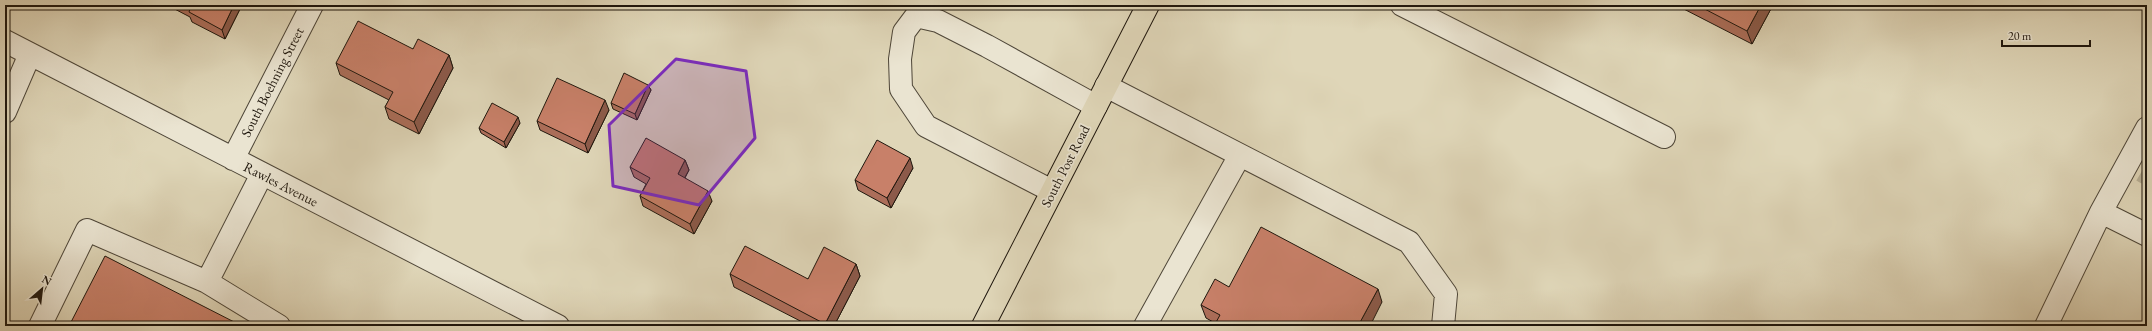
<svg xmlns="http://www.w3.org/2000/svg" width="2152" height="331" font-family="'EB Garamond',serif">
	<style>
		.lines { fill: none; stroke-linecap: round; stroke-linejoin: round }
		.minor-tunnel { stroke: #b8b096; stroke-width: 22; stroke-dasharray: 22 11; stroke-linecap: butt }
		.minor-casing { stroke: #4e4638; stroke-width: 24 }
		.major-casing { stroke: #1e160d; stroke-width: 24 }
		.minor { stroke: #eae4d1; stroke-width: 22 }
		.major { stroke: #dfd6b8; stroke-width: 22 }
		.wall { fill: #ac6e5a; stroke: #1e160d }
		.shaded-wall { fill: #8c5a4a; stroke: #1e160d }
		.building { fill: #c88069; stroke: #1e160d }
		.marked { fill: #7b2cbf; fill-opacity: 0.2; stroke: #7b2cbf; stroke-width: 3; stroke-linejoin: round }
		.labels { text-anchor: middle; stroke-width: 3.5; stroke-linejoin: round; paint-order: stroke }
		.street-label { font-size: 14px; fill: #1e160d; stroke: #eae4d1 }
	</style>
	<rect width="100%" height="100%" fill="#dfd6b8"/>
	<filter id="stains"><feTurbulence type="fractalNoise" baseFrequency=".005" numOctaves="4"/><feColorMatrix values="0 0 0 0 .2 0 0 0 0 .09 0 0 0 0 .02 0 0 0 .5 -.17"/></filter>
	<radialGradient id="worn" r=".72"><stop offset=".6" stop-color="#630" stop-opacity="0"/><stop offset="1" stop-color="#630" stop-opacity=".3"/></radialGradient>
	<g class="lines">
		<path class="minor-tunnel" d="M2142 171 2147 174"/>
		<defs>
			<path id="minor" d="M1402 5 1664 137
				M5 41 558 326
				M1106 86 1409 242 1446 294 1443 326
				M5 112 30 54
				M233 159 312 5
				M1052 191 926 126 901 89 900 59 904 32 916 16 938 21 987 46 1096 106
				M2101 212 2147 235
				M207 282 262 174
				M40 326 87 230 207 282 279 326
				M1145 326 1240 155
				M2046 326 2101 212 2147 128"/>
			<path id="major" d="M983 326 1148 5"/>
		</defs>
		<use href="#minor" class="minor-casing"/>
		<use href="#major" class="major-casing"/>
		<use href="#minor" class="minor"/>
		<use href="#major" class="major"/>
	</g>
	<path class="wall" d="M167 5H242L225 39 192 22 190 17Z
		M1676 5H1773L1752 44Z
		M413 49 449 55 453 68 419 134 389 119 385 107 389 100 340 75 336 63Z
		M648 85 651 90 637 120 613 109 611 103Z
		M609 110 588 153 540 130 537 121Z
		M520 123 506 148 481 133 479 128Z
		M685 160 689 170 685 178 712 201 694 234 643 206 640 196 646 184 634 177 630 167Z
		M913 168 891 208 858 190 855 180Z
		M856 264 860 276 834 326H810L734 287 730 274 808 279Z
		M1229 287 1382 302 1215 323 1206 318 1201 305Z"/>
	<path class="shaded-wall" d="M234 5H242L225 39 222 30Z
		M1761 5H1773L1752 44 1747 31Z
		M449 55 453 68 419 134 414 122Z
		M648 85 651 90 637 120 635 114Z
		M605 100 609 110 588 153 585 144Z
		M518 117 520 123 506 148 504 142Z
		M910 158 913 168 891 208 887 198Z
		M685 160 689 170 681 184 678 174Z
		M708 191 712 201 694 234 690 224Z
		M856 264 860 276 834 326H826L825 324Z
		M1378 289 1382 302 1370 326H1358Z"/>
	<path class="building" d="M182 5H234L222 30 189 12 190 9Z
		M1697 5H1761L1747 31Z
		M358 21 413 49 418 39 449 55 414 122 385 107 393 92 336 63Z
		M624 73 648 85 635 114 611 103Z
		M557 78 605 100 585 144 537 121Z
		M492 103 518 117 504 142 479 128Z
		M646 138 685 160 678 174 708 191 690 224 640 196 650 178 630 167Z
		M877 140 910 158 887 198 855 180Z
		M1261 227 1378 289 1358 326H1214L1220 315 1201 305 1215 279 1229 287Z
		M745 246 808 279 824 247 856 264 825 324 730 274Z
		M105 256 242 326H69Z
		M2147 320V326H2144Z"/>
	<path class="marked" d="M676 59 746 71 755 138 699 205 613 186 609 125Z"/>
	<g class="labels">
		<g class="street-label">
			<text transform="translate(272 82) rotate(-63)" y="5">South Boehning Street</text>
			<text transform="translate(1065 166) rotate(-63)" y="5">South Post Road</text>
			<text transform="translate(281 184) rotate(27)" y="5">Rawles Avenue</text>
		</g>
	</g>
	<rect width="2152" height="331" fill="none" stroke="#dfd6b8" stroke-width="20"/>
	<rect x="6" y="6" width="2140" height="319" fill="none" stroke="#1e160d" stroke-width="2"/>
	<rect x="10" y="10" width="2132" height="311" fill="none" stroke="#1e160d"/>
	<g transform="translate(42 289) rotate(28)" stroke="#eae4d1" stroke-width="3" paint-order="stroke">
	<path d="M0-3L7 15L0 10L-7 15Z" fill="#1e160d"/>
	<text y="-6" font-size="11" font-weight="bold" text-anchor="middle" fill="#1e160d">N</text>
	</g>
	<path d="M2002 40v6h88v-6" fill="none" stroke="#1e160d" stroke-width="2"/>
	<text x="2008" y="40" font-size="12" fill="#1e160d" stroke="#eae4d1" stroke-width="3" paint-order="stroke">20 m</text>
	<rect width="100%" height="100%" filter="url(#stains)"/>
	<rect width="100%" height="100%" fill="url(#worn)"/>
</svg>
